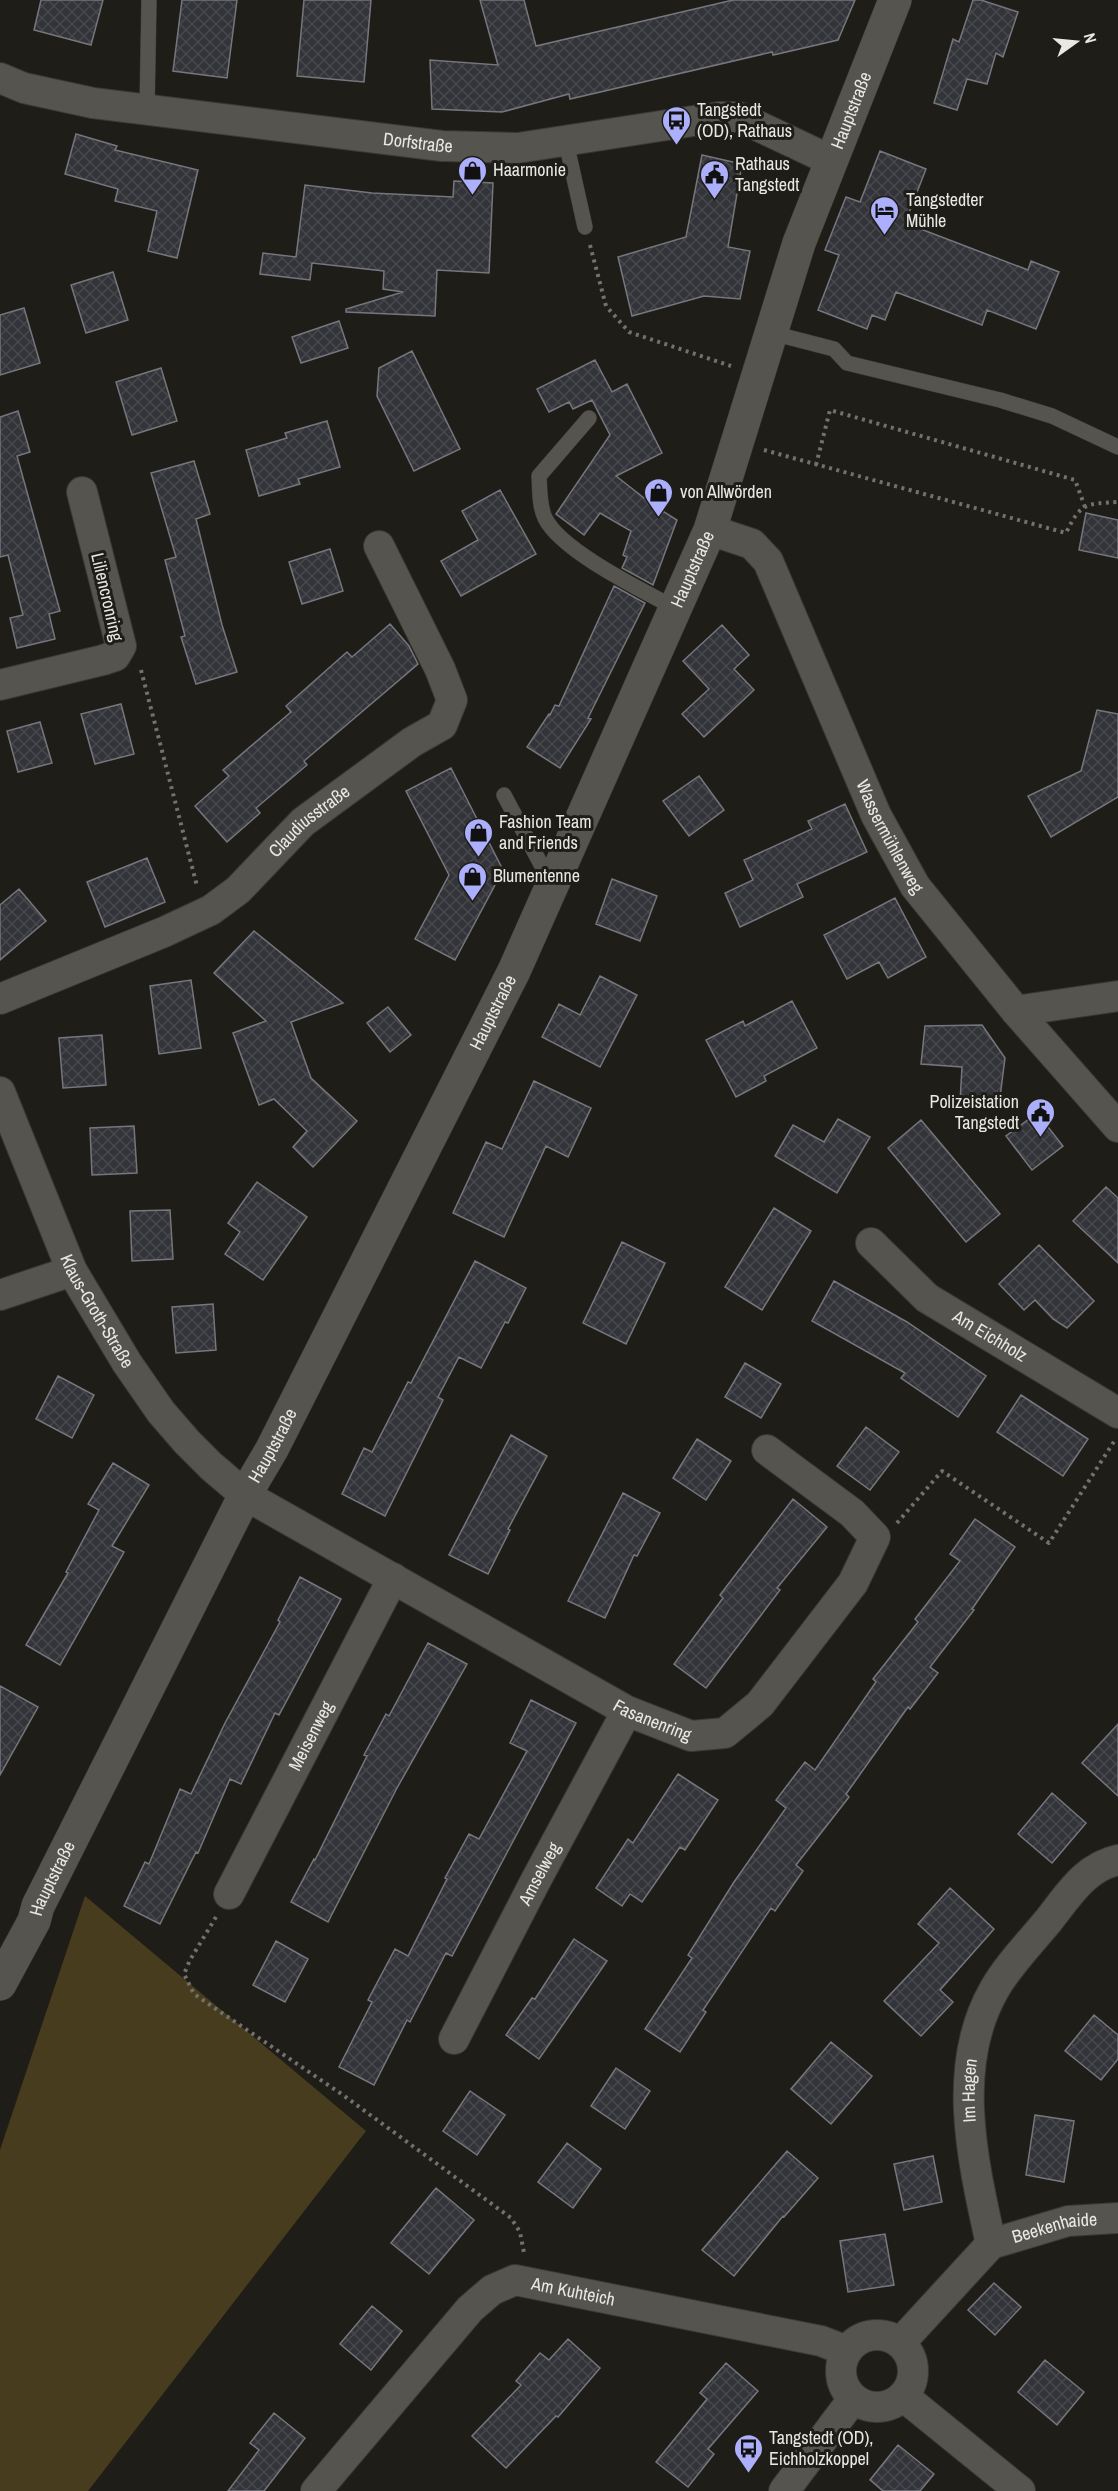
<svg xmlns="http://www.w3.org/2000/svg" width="1118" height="2491" font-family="'Archivo Narrow',sans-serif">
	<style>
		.green { fill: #473c1e }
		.building { fill: url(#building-cross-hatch); stroke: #76767d; stroke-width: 1.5 }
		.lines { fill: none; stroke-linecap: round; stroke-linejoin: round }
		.service-casing { stroke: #3a3935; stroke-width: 16 }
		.minor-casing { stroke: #3a3935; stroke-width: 32 }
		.tertiary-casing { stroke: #3a3935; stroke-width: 34 }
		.path { stroke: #73716d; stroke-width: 4; stroke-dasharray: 3 4.5; stroke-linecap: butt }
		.service { stroke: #56544e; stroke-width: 15 }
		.minor { stroke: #56544e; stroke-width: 30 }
		.tertiary { stroke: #56544e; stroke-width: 33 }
		.labels { text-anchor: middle; stroke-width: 6; stroke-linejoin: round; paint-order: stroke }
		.poi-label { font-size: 18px; fill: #e9e8e4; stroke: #1f1d18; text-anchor: start }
		.street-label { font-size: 18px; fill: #e9e8e4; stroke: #1f1d18 }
	</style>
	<defs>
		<pattern id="building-cross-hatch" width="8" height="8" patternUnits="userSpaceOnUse" patternTransform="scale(1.5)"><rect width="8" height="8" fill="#333439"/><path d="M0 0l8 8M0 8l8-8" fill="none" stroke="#47484c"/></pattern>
	</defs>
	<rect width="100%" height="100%" fill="#1f1d18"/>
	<path class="green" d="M85 1896 366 2131 88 2491H0V2150Z"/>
	<path class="building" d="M41 0H103L91 45 34 30Z
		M182 0H237L227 78 173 71Z
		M304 0H371L364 82 297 76Z
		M480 0H524L536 46 733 0H855L838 40 773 55 772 52 570 99 569 94 502 112 432 109 430 60 498 65Z
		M973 0H981L1018 12 1003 57 996 53 987 84 967 79 957 110 934 103 953 39 959 42Z
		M76 134 117 146 115 150 198 170 177 258 148 251 157 211 115 201 118 189 65 174Z
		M880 151 926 169 905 223 1028 270 1031 261 1059 272 1036 329 987 310 982 325 896 292 885 320 872 315 867 329 818 310 839 255 825 250 846 197 860 202Z
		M702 155 742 164 728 247 750 251 740 299 704 296 632 316 618 257 686 237Z
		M454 181 493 183 489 273 437 270 435 316 346 312V309L403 292 383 289 384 271 312 263 310 280 260 274 263 253 296 257 305 185 372 193 453 197Z
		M113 272 128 320 86 333 71 285Z
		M24 308 40 363 0 375V315Z
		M339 321 348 348 301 363 292 337Z
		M412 351 460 449 414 471 377 396 379 368Z
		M595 360 612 392 627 384 662 453 616 476 653 505 677 520 653 585 622 568 627 557 623 555 631 531 600 513 584 535 556 514 610 435 592 400 573 409 569 402 549 412 537 389Z
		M161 368 177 421 132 435 116 382Z
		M18 411 30 452 17 456 60 611 49 614 55 639 17 648 10 618 23 615 8 555 0 557V417Z
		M327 421 340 467 298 479 300 484 259 496 246 450 287 438 285 433Z
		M194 461 210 514 196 519 222 625 237 672 196 684 181 637 185 636 165 560 176 557 151 473Z
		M500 490 536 554 461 596 441 561 478 540 462 511Z
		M1086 513 1118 520V558L1079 550Z
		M330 549 343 591 302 604 289 562Z
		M614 586 645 603 588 718 591 719 560 768 527 747 549 714 550 715 555 705 559 706Z
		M390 624 409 646 418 664 304 761 307 765 256 808 260 813 227 842 195 806 229 776 223 770 291 712 286 706 347 652 352 657Z
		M722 625 749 655 734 669 754 690 704 737 682 714 709 689 683 661Z
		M121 704 134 754 95 764 81 714Z
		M1097 710 1118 714V797L1051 837 1028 796 1081 771Z
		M40 722 52 763 18 772 7 731Z
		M451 768 503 870 455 960 415 939 449 875 406 791Z
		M699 776 724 810 689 836 663 801Z
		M845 804 867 852 797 884 803 897 740 927 725 893 753 880 744 860 812 829 808 821Z
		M147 858 165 902 105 927 87 882Z
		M612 879 657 896 640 941 596 924Z
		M19 889 46 921 0 960V905Z
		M895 898 926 957 888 978 879 962 847 979 824 935Z
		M254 931 343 1003 291 1022 311 1078 357 1121 313 1167 293 1147 307 1131 274 1099 259 1105 233 1033 266 1021 214 973Z
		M600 976 637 995 600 1067 542 1037 559 1004 580 1015Z
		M191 980 201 1048 159 1054 150 986Z
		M792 1001 817 1048 764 1076 766 1081 736 1097 706 1040 743 1021 745 1026Z
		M388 1007 411 1035 390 1052 367 1023Z
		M982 1025 1005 1058 999 1105 960 1102 962 1067 921 1064 925 1026Z
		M102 1035 106 1085 63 1088 59 1038Z
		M534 1081 591 1108 568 1157 546 1146 504 1237 453 1213 486 1142 502 1149Z
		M1037 1113 1063 1146 1032 1170 1006 1136Z
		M838 1119 870 1137 837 1193 775 1156 793 1125 824 1142Z
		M921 1120 1000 1214 966 1242 888 1148Z
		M134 1126 137 1173 92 1175 90 1128Z
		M257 1182 307 1217 263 1280 225 1254 240 1232 228 1223Z
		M1106 1187 1118 1198V1263L1073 1221Z
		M774 1208 811 1231 762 1310 725 1287Z
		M170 1210 173 1259 132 1261 130 1211Z
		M622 1242 665 1263 626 1344 583 1323Z
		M1039 1245 1094 1301 1067 1328 1053 1319 1035 1300 1024 1310 999 1284Z
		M475 1261 526 1288 508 1323 505 1322 481 1368 459 1357 438 1397 443 1400 385 1516 342 1494 364 1448 372 1452 408 1382 411 1383Z
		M834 1281 907 1322 986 1376 958 1417 901 1378 905 1373 812 1321Z
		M213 1304 216 1350 176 1353 172 1307Z
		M745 1363 781 1384 761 1418 725 1397Z
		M58 1376 94 1395 72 1438 36 1419Z
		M1021 1395 1088 1439 1063 1476 997 1432Z
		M866 1427 899 1452 870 1490 837 1466Z
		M511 1435 547 1456 508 1529 510 1530 488 1574 449 1555Z
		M697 1439 731 1461 706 1500 673 1478Z
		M113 1463 149 1485 112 1546 124 1552 60 1665 26 1645 68 1573 66 1572 99 1510 88 1504Z
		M623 1493 660 1513 637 1556 634 1555 605 1618 568 1601Z
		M793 1499 827 1527 777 1588 780 1590 706 1688 674 1664 723 1598 720 1595Z
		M975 1519 1015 1547 972 1609 974 1610 930 1667 938 1673 910 1709 908 1707 846 1794 849 1797 796 1865 803 1871 775 1911 771 1908 703 2010 706 2012 680 2052 645 2029 692 1958 688 1955 734 1882 786 1808 776 1800 805 1762 815 1770 876 1682 873 1679 918 1622 915 1619 960 1561 950 1554Z
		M300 1577 341 1599 279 1715 275 1713 241 1784 230 1779 198 1853 196 1852 160 1924 124 1906 145 1862 149 1864 180 1789 191 1794 225 1723 280 1622 278 1620Z
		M428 1643 467 1664 397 1788 328 1922 291 1902 314 1859 315 1860 367 1756 364 1755 386 1714 389 1716Z
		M0 1686 38 1707 0 1775Z
		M531 1700 576 1723 452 1956 446 1953 410 2022 407 2020 374 2085 339 2067 372 2002 368 2000 395 1949 408 1956 447 1879 445 1878 469 1834 479 1839 527 1751 510 1743Z
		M1118 1724V1796L1082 1763Z
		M678 1774 718 1800 685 1850 680 1847 642 1902 630 1894 622 1906 596 1888 628 1839 633 1843Z
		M1052 1793 1086 1823 1052 1863 1018 1834Z
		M950 1888 994 1929 940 1990 953 2002 921 2036 884 2001 939 1943 918 1924Z
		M574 1939 607 1961 539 2059 506 2035 532 1998 535 1999Z
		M276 1941 308 1959 285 2002 253 1985Z
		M1094 2015 1118 2035V2059L1101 2080 1065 2051Z
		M831 2042 872 2076 831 2124 791 2089Z
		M616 2068 650 2091 625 2129 591 2106Z
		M470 2091 505 2115 477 2155 443 2131Z
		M1035 2115 1074 2121 1064 2182 1026 2175Z
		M567 2143 601 2169 573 2208 538 2182Z
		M787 2151 818 2178 784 2217 783 2216 734 2276 702 2250Z
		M933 2156 942 2202 904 2210 894 2164Z
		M436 2188 474 2220 429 2274 391 2243Z
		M885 2234 894 2285 848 2292 840 2241Z
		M994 2283 1021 2307 995 2335 968 2310Z
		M372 2306 402 2331 371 2370 340 2344Z
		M568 2339 600 2368 558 2417 556 2416 506 2468 472 2436 521 2385 516 2381 540 2353 549 2360Z
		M1045 2360 1084 2392 1057 2425 1018 2392Z
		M726 2363 758 2391 708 2449 714 2454 688 2487 656 2462 707 2399 700 2393Z
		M274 2413 305 2438 264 2491H228L259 2450 250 2443Z
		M898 2445 934 2474 920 2491H883L870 2480Z"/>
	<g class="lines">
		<defs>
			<path id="service" d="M147 110 149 0
				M566 142 585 227
				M772 333 834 349 847 363 1000 400 1052 416 1118 447
				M589 418 539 476C540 490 539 505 545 518 561 551 642 590 675 608
				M504 795 552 885"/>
			<g id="minor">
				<path id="s1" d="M0 78 24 88 93 103 442 146 518 148 719 117H739L830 160"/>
				<path id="s2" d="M710 530 752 544 768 561 876 815 915 886 1016 1011 1118 1127"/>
				<path d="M0 685 103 660 115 656 121 646 82 492"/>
				<path id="s3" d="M0 999 164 932 211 910 238 890 303 822 412 742 442 725 452 700 440 669 379 546"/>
				<path d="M1016 1011 1118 996"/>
				<path id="s4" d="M0 1092 72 1271 127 1363 161 1412 187 1442 211 1466 245 1495 627 1711 691 1736 725 1733 760 1704 853 1583 875 1537 852 1513 767 1450"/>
				<path id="s5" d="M871 1243 927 1298 1118 1413"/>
				<path d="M0 1295 72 1271"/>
				<path id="s6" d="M229 1894 393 1578"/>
				<path id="s7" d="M454 2039 536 1880 627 1711"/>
				<path id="s8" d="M991 2244 1068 2221 1118 2218"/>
				<circle cx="877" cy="2371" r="36"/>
				<path id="s9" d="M900 2343 991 2244C973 2162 950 2067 994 1990 1008 1965 1030 1943 1048 1921 1068 1896 1085 1867 1118 1860"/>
				<path d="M903 2396 1020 2491"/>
				<path id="s10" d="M316 2491 470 2309 492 2290 515 2280 821 2341 847 2351"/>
				<path d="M784 2491 853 2399"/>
			</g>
			<g id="tertiary">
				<path id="s11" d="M0 1984 34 1921 38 1906 245 1495 272 1449 514 971 710 530 799 243 895 0"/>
			</g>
		</defs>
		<use href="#service" class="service-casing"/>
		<use href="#minor" class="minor-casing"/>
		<use href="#tertiary" class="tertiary-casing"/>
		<path class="path" d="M590 245 606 306 629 332 731 366
			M764 450 1066 533C1081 502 1086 504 1118 502
			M816 465 830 410 1075 480 1085 507
			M141 670 197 886
			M897 1523 942 1471 1049 1543 1115 1440
			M216 1917 190 1960 184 1974 194 1994 343 2095 511 2218 520 2232 524 2253"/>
		<use href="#service" class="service"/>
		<use href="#minor" class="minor"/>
		<use href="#tertiary" class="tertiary"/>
	</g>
	<defs>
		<symbol id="bus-pin" viewBox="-11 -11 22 30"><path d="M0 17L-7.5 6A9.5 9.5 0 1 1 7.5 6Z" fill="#acaffb" stroke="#1f1d18"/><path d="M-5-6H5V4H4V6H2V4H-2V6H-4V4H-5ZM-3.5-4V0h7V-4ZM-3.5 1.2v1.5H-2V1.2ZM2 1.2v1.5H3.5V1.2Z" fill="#111"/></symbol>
		<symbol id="shop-pin" viewBox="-11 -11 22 30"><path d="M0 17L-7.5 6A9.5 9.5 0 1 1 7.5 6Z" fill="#acaffb" stroke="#1f1d18"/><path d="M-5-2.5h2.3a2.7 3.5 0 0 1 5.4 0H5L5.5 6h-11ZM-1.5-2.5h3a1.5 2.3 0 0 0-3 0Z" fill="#111"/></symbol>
		<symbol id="civic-pin" viewBox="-11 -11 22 30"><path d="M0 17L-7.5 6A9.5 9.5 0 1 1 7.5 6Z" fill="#acaffb" stroke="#1f1d18"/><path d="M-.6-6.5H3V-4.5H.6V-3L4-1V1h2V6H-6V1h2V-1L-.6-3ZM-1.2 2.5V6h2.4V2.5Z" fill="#111"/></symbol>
		<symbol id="hotel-pin" viewBox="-11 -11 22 30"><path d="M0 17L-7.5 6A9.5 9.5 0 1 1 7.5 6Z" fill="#acaffb" stroke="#1f1d18"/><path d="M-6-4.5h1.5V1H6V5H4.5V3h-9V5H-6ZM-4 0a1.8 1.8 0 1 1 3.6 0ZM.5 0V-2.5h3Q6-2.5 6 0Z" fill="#111"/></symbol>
	</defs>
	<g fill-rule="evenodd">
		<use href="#bus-pin" x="660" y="104" width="33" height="45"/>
		<use href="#shop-pin" x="456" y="154" width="33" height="45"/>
		<use href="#civic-pin" x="698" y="158" width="33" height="45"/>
		<use href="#hotel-pin" x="868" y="194" width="33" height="45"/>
		<use href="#shop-pin" x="642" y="476" width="33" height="45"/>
		<use href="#shop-pin" x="462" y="816" width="33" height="45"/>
		<use href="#shop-pin" x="456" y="860" width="33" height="45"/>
		<use href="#civic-pin" x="1024" y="1096" width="33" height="45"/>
		<use href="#bus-pin" x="732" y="2432" width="33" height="45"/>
	</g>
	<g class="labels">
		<g class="poi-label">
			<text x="697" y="116">Tangstedt<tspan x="697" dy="21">(OD), Rathaus</tspan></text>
			<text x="735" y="170">Rathaus<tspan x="735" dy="21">Tangstedt</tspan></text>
			<text x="493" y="176">Haarmonie</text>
			<text x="906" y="206">Tangstedter<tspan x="906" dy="21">Mühle</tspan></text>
			<text x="680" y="498">von Allwörden</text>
			<text x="499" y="828">Fashion Team<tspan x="499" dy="21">and Friends</tspan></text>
			<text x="493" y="882">Blumentenne</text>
			<text x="1019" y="1108" text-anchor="end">Polizeistation<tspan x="1019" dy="21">Tangstedt</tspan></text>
			<text x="769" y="2444">Tangstedt (OD),<tspan x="769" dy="21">Eichholzkoppel</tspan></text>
		</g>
		<g class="street-label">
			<text dy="6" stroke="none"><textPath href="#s11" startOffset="2062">Hauptstraße</textPath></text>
			<text dy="6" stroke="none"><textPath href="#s1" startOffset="424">Dorfstraße</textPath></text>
			<text dy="6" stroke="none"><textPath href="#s11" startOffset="1576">Hauptstraße</textPath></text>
			<text transform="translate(107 597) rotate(77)" y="6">Liliencronring</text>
			<text dy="6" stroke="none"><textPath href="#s3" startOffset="362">Claudiusstraße</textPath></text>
			<text dy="6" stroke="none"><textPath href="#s2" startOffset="369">Wassermühlenweg</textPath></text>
			<text dy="6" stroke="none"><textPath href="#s11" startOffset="1090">Hauptstraße</textPath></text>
			<text dy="6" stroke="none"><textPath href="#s4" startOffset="240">Klaus-Groth-Straße</textPath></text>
			<text dy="6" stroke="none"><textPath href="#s5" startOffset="152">Am Eichholz</textPath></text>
			<text dy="6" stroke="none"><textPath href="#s11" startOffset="604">Hauptstraße</textPath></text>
			<text dy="6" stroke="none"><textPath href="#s4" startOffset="944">Fasanenring</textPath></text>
			<text dy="6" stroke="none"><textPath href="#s6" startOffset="178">Meisenweg</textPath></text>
			<text dy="6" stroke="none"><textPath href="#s7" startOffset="186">Amselweg</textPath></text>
			<text dy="6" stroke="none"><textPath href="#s11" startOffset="118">Hauptstraße</textPath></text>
			<text dy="6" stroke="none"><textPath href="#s9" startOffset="290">Im Hagen</textPath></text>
			<text dy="6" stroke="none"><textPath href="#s8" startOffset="66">Beekenhaide</textPath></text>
			<text dy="6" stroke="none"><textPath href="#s10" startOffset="352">Am Kuhteich</textPath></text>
		</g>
	</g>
	<g transform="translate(1076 42) rotate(75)" stroke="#1f1d18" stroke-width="4.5" paint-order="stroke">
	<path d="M0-4.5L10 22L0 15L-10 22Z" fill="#e9e8e4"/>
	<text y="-9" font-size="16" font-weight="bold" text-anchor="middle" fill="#e9e8e4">N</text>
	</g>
</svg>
